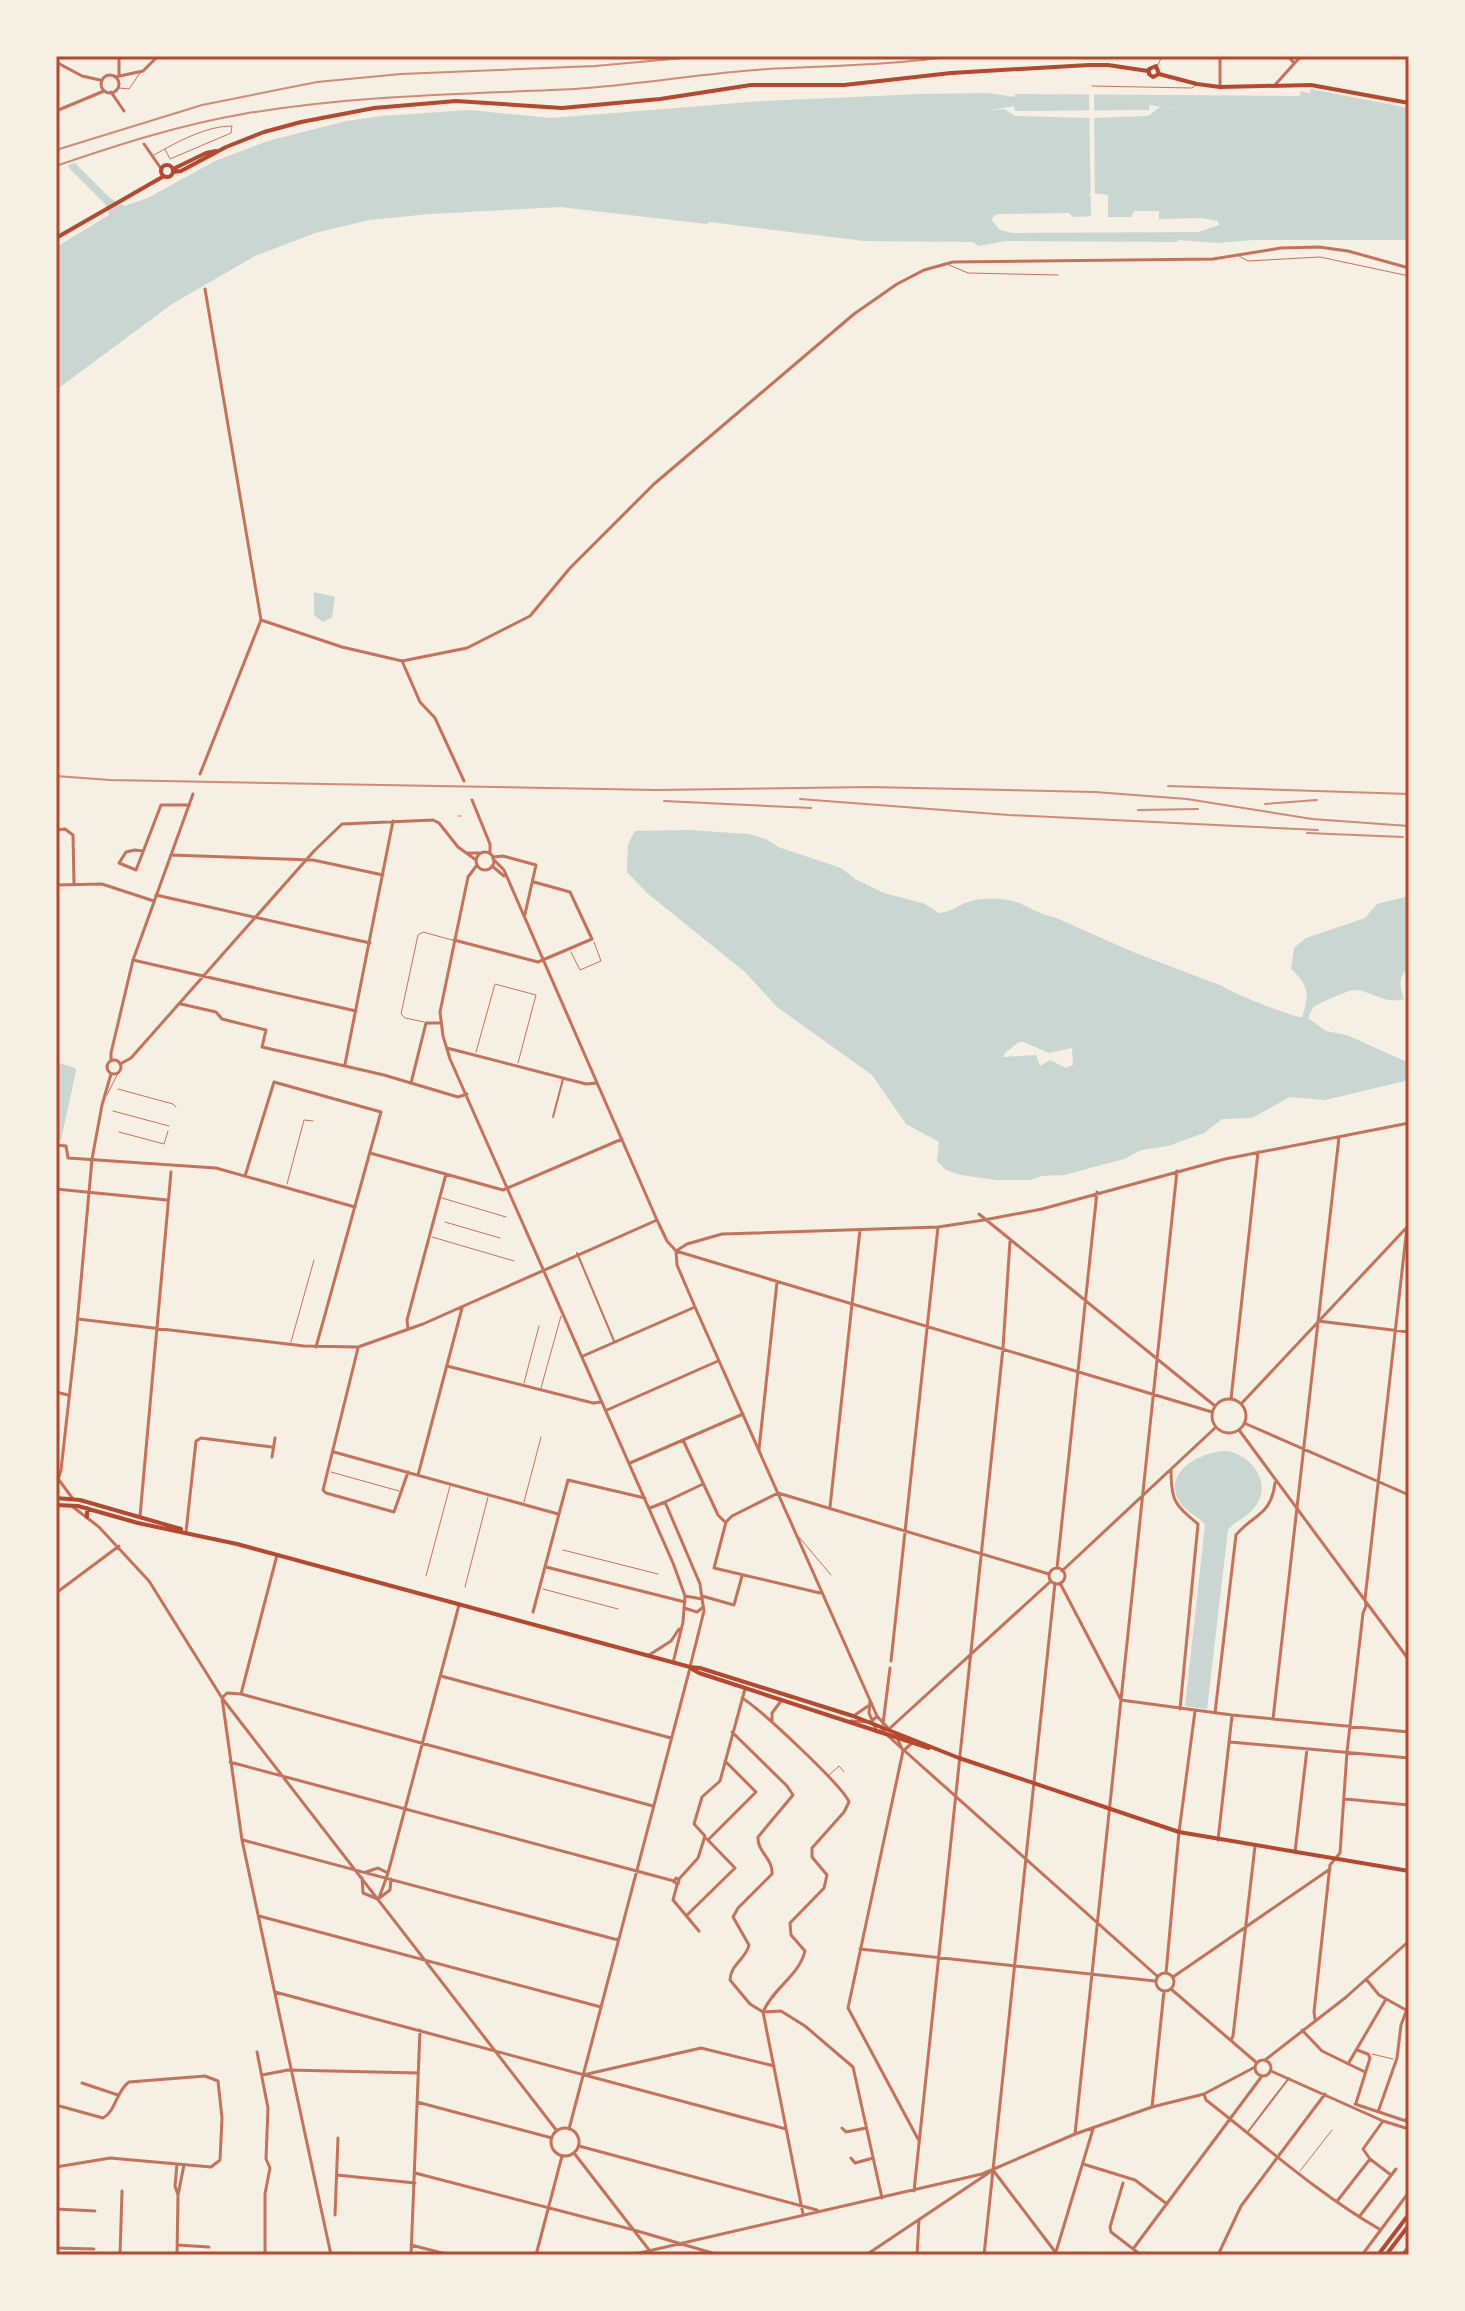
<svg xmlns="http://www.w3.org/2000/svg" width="1465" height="2311" font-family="'PT Sans Narrow',sans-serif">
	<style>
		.water { fill: #c9d6d2; fill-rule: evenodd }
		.pier { fill: #f6efe4 }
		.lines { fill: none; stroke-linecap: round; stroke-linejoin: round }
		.service { stroke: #c5725c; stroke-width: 1 }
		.pedestrian { stroke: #c5725c; stroke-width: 2 }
		.minor { stroke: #c5725c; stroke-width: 3 }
		.tertiary { stroke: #c5725c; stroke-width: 3 }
		.secondary { stroke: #b5482f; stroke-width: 4 }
		.primary { stroke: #b5482f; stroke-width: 4 }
		.rail { stroke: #cf8b77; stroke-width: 2 }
		.neatline { fill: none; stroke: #b5482f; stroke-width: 3 }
	</style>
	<rect width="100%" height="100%" fill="#f6efe4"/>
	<path class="water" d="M1310 89 1409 108V240H1254L1217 243 1179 240 1176 242 1005 241 979 246 973 242 864 241 710 222 707 224 560 207 430 214 369 220 315 233 255 256 172 304 56 390V247L109 215 105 204 69 168 68 165 75 163 110 198 124 206 148 198 215 161 268 141 346 121 382 116 469 110 551 118 763 101 921 94 988 93 1015 97V94L1299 96 1301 91 1310 93ZM1149 105 1187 111 1160 107 1148 116 1091 118 1015 116 1004 109 986 111 1014 106 1015 111 1149 110ZM1091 193 1108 195V217H1131L1134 211H1159V219L1202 218 1218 221 1219 225 1199 232 1012 233 1000 230 992 221 993 216 999 214 1069 213 1073 217 1092 216V197L1089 195Z
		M314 592 335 597 332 617 323 622 314 615Z
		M688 830 748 834 766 839 778 847 841 868 855 879 884 893 925 904 939 913C951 912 957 906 968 902 979 898 995 898 1007 900 1024 902 1037 915 1054 917L1133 952 1222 986C1230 992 1294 1018 1302 1017 1310 994 1309 985 1291 969L1294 948 1306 938 1365 918 1377 904 1409 896V968C1397 977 1400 987 1404 999 1384 1005 1370 990 1355 990 1351 989 1318 1003 1314 1007 1311 1010 1310 1014 1308 1018L1326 1031 1347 1035 1409 1063V1080L1325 1100 1290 1097 1252 1118 1222 1119 1204 1133 1168 1146 1141 1150 1124 1159 1064 1175 1042 1176 1031 1180H997L961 1175 946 1170 937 1161 939 1142 906 1124 872 1075 777 1007 745 972 647 893 627 872 628 844 635 831ZM1019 1042H1024L1049 1053 1072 1048 1073 1065 1066 1068 1050 1060 1040 1066 1036 1055 1003 1057 1005 1053Z
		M56 1062 75 1068 76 1071 61 1140 56 1139Z
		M1228 1451C1254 1457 1274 1486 1253 1509 1246 1518 1235 1521 1228 1530L1207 1709 1185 1706 1205 1525C1198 1515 1184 1512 1178 1499 1163 1470 1205 1450 1228 1451Z"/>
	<path class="pier" d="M1094 93 1095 219 1091 220 1089 94Z"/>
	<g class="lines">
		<path class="service" d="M1158 65 1162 56
			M1092 86 1192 88 1196 85
			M119 88 129 89 140 73
			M154 155C177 142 206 126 232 126L231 133 170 159 165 149
			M1239 256 1248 261 1320 257 1409 276
			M947 264 968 273 1058 275
			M458 816H461
			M571 952 580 970 601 961 594 942
			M424 1022 405 1018 401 1014 418 935 423 932 452 940
			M476 1052 495 984 536 995 518 1063
			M118 1089 173 1104 176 1107
			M107 1095 118 1073
			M113 1111 169 1126
			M119 1132 164 1144 168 1131
			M287 1184 304 1120 313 1121
			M442 1198 506 1217
			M445 1222 500 1238
			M432 1237 514 1261
			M291 1342 314 1260
			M524 1383 539 1326
			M541 1388 561 1316
			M331 1472 399 1491
			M524 1502 541 1437
			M799 1537 831 1575
			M563 1550 658 1574
			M426 1576 450 1486
			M465 1587 488 1497
			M543 1589 618 1609
			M829 1775 839 1766 844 1772
			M1372 2054 1393 2059
			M1300 2171 1332 2130"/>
		<path class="pedestrian" d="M553 1117 563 1079
			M577 1253 614 1341
			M1247 2133 1289 2078"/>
		<path class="minor" d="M1220 56V87
			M1288 56 1294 63
			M56 62 82 76 100 80
			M119 76V56
			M115 77 143 71 158 56
			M205 289 261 620
			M402 661 467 648 530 616 570 568 654 484 854 314 897 284 924 270 953 262 1213 259 1281 248 1319 247 1348 251 1409 268
			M56 830 65 829 73 835 74 884
			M143 851 135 850 126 852 119 863 136 870 161 805H189
			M467 853H479
			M171 855 313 860 383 875
			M493 857 503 856 536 865 525 914
			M493 859 504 870 657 1220 667 1241 676 1251 677 1265 695 1307 877 1716 888 1728
			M492 866 504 876
			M56 885 102 884 154 901
			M156 895 370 943
			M454 940 538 962 592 939 570 892 534 882
			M133 960 356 1011
			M181 1004 216 1012 222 1019 266 1030 262 1047 384 1075 458 1097 467 1094
			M447 1048 586 1084 596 1083
			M120 1064 131 1058 314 851 342 824 433 820 439 823 458 847 476 860
			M345 1064 393 821
			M411 1083 426 1023H441
			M56 1145 66 1146 68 1158 216 1168 355 1207
			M370 1153 503 1190 622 1139
			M245 1176 274 1082 381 1112 316 1347
			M56 1189 167 1200
			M1409 1200V1215
			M979 1214 1215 1406
			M676 1251 687 1244 722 1234 938 1227 984 1220 1042 1209 1225 1159 1409 1123
			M676 1251 1212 1412
			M78 1319 304 1346 358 1347 423 1324 657 1220
			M1318 1321 1409 1332
			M408 1329 407 1320 446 1174
			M358 1348 323 1490 326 1493 394 1512 408 1472
			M583 1356 695 1307
			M447 1366 593 1403 602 1402
			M56 1392 68 1395
			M1212 1416a17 17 0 1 1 34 0a17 17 0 1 1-34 0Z
			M1231 1399 1258 1152
			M1241 1404 1409 1225
			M607 1410 718 1361
			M1244 1423 1409 1495
			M1239 1430 1409 1660
			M759 1449 777 1282
			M334 1452 558 1514
			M272 1457 275 1438
			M630 1463 683 1440
			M1171 1469C1171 1501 1174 1504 1198 1524L1180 1709
			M418 1475 462 1308
			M665 1502 703 1484
			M73 1507 99 1527 149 1581 222 1698 242 1840 331 2255
			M830 1507 860 1230
			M650 1508 665 1502 700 1584 702 1599
			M140 1516 171 1172
			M724 1521 718 1515 683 1440 743 1414
			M186 1532 196 1441 201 1438 272 1447
			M546 1567 685 1602
			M1057 1568 1097 1192
			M1049 1576a8 8 0 1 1 16 0a8 8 0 1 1-16 0Z
			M1062 1571 1216 1427
			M1060 1583 1121 1700 1232 1715 1409 1732
			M56 1593 119 1546
			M820 1593 714 1568 726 1522 732 1516 778 1493 1049 1574
			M702 1596 734 1605 742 1576
			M684 1608 697 1612 702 1608
			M533 1612 568 1480 645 1498
			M891 1661 938 1227
			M441 1676 671 1738
			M241 1694 277 1555
			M222 1698 557 2131
			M222 1698 227 1693 241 1694 653 1806
			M742 1698C759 1708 843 1786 849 1802L844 1812 812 1848V1857L827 1875 824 1888 790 1923 791 1935 805 1951C799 1976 773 1988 763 2012
			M870 1701 869 1713 877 1732 889 1729 1051 1581
			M1215 1713 1236 1535C1253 1514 1271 1516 1275 1483
			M855 1715 868 1706
			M1273 1719 1339 1137
			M851 1721 871 1722 877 1716
			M772 1722V1713L781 1701
			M883 1724 890 1668
			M732 1732 787 1786 793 1795 758 1837C757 1852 773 1858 772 1874L738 1908 733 1917 749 1945C746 1959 730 1965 730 1980L750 2004 763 2012
			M888 1736 1157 1976
			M898 1740 903 1751
			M1230 1742 1409 1758
			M903 1751 848 2008 918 2139
			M903 1751 911 1744
			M230 1762 674 1881
			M1345 1799 1409 1805
			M56 1809H57
			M243 1840 618 1940
			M708 1840 756 1792 725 1761
			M1218 1840 1232 1716
			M1295 1852 1307 1749
			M366 1872 378 1868 388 1873
			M362 1878 363 1893 378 1899 390 1890 391 1879
			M676 1878 679 1880 678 1884 674 1882Z
			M679 1879 698 1858 705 1836 694 1824 702 1797 720 1781 745 1689
			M677 1885 673 1900 699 1931
			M379 1898 388 1873 459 1605
			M687 1915 735 1868 707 1839
			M259 1916 601 2007
			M860 1949 1155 1981
			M1156 1982a9 9 0 1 1 18 0a9 9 0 1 1-18 0Z
			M1166 1973 1179 1832 1195 1711
			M1173 1977 1330 1869
			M1366 1979 1379 1995 1406 2010
			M1171 1989 1257 2063
			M275 1992 786 2129
			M763 2012 781 2011 805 2026 853 2067 882 2198
			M763 2012 803 2214
			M1315 2019 1314 2012 1330 1865 1340 1853 1347 1752 1363 1613 1366 1606 1365 1599 1407 1227
			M1302 2030 1322 2051 1365 2072
			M1231 2040 1233 2036 1255 1846
			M257 2052 268 2108 266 2159 270 2168 265 2194V2255
			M1265 2060 1345 1998 1409 1941
			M1255 2068a8 8 0 1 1 16 0a8 8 0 1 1-16 0Z
			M1348 2064 1386 1999
			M1271 2071 1383 2121 1409 2129
			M262 2075 288 2070 418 2073
			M583 2075 701 2048 774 2066
			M82 2083 118 2095
			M1204 2094 1206 2100C1263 2144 1318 2194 1381 2230
			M417 2102 552 2138
			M1356 2103 1370 2058 1368 2054 1357 2050
			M1355 2104 1409 2122
			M56 2105 103 2118C116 2111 116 2091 129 2082L205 2076 218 2081 222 2118 220 2160 211 2167 110 2158 56 2167
			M1152 2107 1164 1991
			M1378 2112 1397 2058 1401 2025 1409 2004
			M1383 2121 1363 2149 1370 2159 1391 2175
			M1406 2121 1409 2112
			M842 2128 846 2132 866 2128
			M551 2142a14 14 0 1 1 28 0a14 14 0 1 1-28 0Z
			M569 2129 690 1668
			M1075 2134 1177 1171
			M579 2146 817 2210
			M574 2153 653 2255
			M851 2158 855 2163 873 2158
			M177 2164 175 2186 178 2195
			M1083 2164 1135 2180 1167 2204
			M993 2170 1056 2253
			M415 2173 634 2230 719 2255
			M337 2175 415 2183
			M1123 2183 1110 2227 1111 2232 1141 2255
			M914 2191 1003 1348 1010 1241
			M1338 2200 1370 2159
			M56 2209 95 2211
			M335 2215 338 2138
			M1359 2217 1396 2169
			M177 2245 209 2247
			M411 2245 450 2255
			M56 2248 94 2249
			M1133 2249 1262 2076
			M120 2255 122 2191
			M177 2255 178 2195 184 2165
			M411 2255 420 2030
			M536 2255 562 2156
			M631 2255 982 2174 1075 2134 1152 2107 1204 2094 1255 2067
			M866 2255 990 2172
			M917 2255 919 2220
			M984 2255 1055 1583
			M1055 2255 1093 2129
			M1218 2255 1241 2206 1325 2094
			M1362 2255 1409 2192
			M1402 2255 1409 2246"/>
		<path class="tertiary" d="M101 84a9 9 0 1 1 18 0a9 9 0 1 1-18 0Z
			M1274 86 1301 56
			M111 92 124 111
			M56 111 104 91
			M144 144 162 170
			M200 774 261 620 342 647 402 661 420 702 435 718 464 781
			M472 800 490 844V853
			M476 861a9 9 0 1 1 18 0a9 9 0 1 1-18 0Z
			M477 865 468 877 440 1012 443 1036 450 1059 673 1563 685 1596 683 1622 673 1663
			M107 1067a7 7 0 1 1 14 0a7 7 0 1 1-14 0Z
			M111 1061V1053L133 960 193 794
			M59 1480 73 1499
			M56 1486 61 1470 76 1336 92 1159 102 1105 111 1074
			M685 1596 702 1599 704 1611 690 1667
			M649 1655 671 1641 679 1629"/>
		<path class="secondary" d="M1159 74 1156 66 1149 69V74L1153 77 1159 74 1197 84 1220 87 1311 85 1409 103
			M161 171a6 6 0 1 1 12 0a6 6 0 1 1-12 0Z
			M173 169 206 153 216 151
			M173 172 181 171 226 147 264 132 301 122 374 108 456 101 562 108 660 99 751 85H844L951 73 1089 65H1108L1148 71
			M56 238 164 176"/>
		<path class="primary" d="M56 1498 80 1500 181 1529
			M56 1505 78 1506 138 1523 237 1544 690 1667 700 1668 853 1716 959 1758 1179 1832 1409 1871
			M87 1517V1508
			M692 1669 699 1673 929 1748
			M1378 2255 1409 2214
			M1386 2255 1409 2225"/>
		<path class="rail" d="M56 150 202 105 317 82 401 74 595 66 705 56
			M56 166C117 145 179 125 243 114 353 95 464 94 575 89 639 85 703 73 768 69 830 66 893 65 955 56
			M56 776 110 780 657 790 870 787 1095 792 1187 799 1312 819 1409 826
			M1168 786 1409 794
			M800 799 1009 815 1318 830
			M664 801 811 808
			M1265 804 1317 800
			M1138 810 1198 809
			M1307 833 1403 837"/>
	</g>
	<rect width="1465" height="2311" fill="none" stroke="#f6efe4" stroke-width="116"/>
	<rect x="58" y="58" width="1349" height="2195" class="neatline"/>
</svg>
